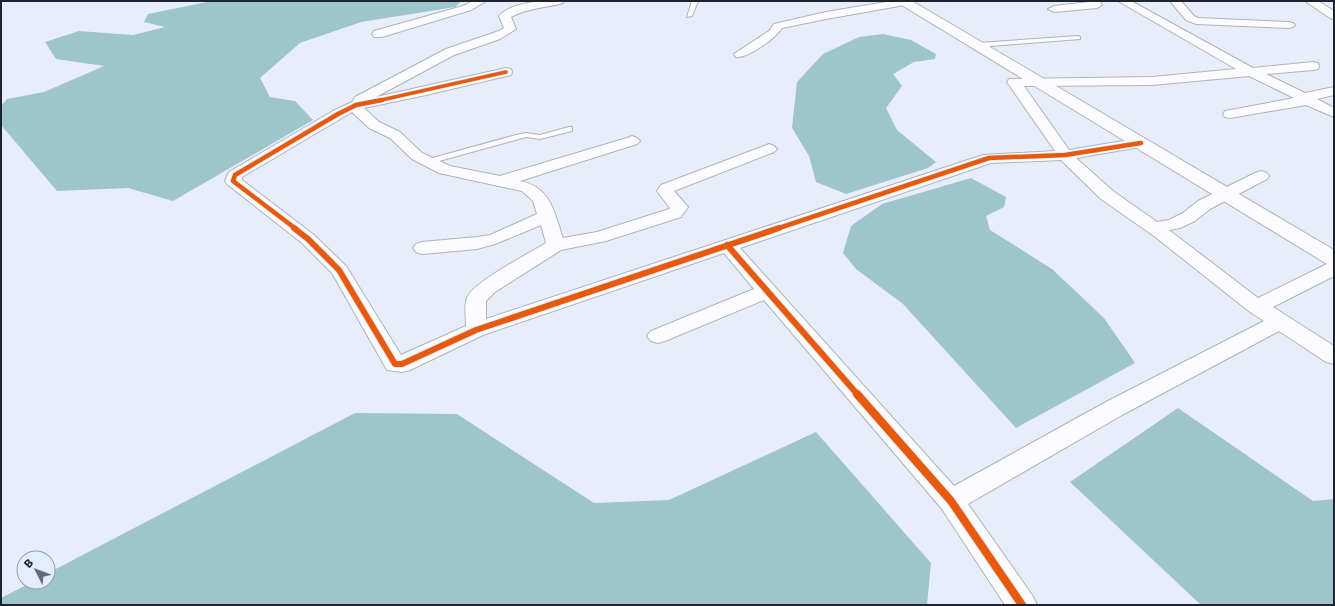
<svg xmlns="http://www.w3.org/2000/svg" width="1335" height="606" font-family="Commissioner,sans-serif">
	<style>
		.water { fill: #9ec5cc }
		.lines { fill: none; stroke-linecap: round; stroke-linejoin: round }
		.service-casing { stroke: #adb3bc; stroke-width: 2 }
		.minor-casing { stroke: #adb3bc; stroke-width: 2 }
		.tertiary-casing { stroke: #adb3bc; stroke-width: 2 }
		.service { fill: #fcfcfe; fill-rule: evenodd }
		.minor { fill: #fcfcfe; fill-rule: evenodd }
		.tertiary { fill: #fcfcfe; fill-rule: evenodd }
		.cycleway-far3-casing { stroke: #e2edff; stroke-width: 5 }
		.cycleway-far2-casing { stroke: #e2edff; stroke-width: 6 }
		.cycleway-far1-casing { stroke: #e2edff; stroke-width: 8 }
		.cycleway-casing { stroke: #e2edff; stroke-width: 10 }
		.cycleway-far3 { stroke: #e8590c; stroke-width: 3.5 }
		.cycleway-far2 { stroke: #e8590c; stroke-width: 4.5 }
		.cycleway-far1 { stroke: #e8590c; stroke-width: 6 }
		.cycleway { stroke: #e8590c; stroke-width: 8 }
	</style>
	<rect width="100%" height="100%" fill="#e8eef9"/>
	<path class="water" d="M212 1H462L455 7 361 22 300 43 260 78 270 97 295 101 313 120 173 201 128 188 57 191 1 125V106L7 99 44 92 104 66 56 59 45 42 79 31 133 35 165 27 144 22 148 14Z
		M883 34 911 40 936 54 935 59 914 62 893 74 902 86 886 108 897 130 936 162 928 168 846 194 816 182 809 156 792 128 797 82 823 54 859 37Z
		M971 178 1006 197 1004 207 986 216 990 230 1052 269 1104 318 1135 363 1016 428 903 304 856 269 843 253 851 226 882 204Z
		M1178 408 1313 501 1334 499V605H1201L1070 482Z
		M355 413 457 414 594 503 669 500 816 432 931 563 927 605H1V598L32 582H48V573Z"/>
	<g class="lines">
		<defs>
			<path id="service" d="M692 1H698L692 16 687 17Z
				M1078 36 1080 37V39L978 47 975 45 978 43Z
				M569 127H572V131L540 139 526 137 428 164 424 162 425 160 516 135 526 133 540 135Z"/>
			<path id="minor" d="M473 1H486L471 10 382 37H374L372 34 374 31 463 6Z
				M539 1H564L563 3C545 8 527 8 511 17L516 29 500 39 454 55 376 97 506 68 511 69 512 72 511 75 426 95 364 108 379 122 400 132 422 153 450 166 500 176 627 138 632 136 637 138 640 141 637 144 520 181C551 187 554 212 563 238L597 232 669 209 670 208 657 191 661 185 764 146 769 144 774 146 777 149 774 152 674 191 688 207 681 217 606 241 561 250 495 292 486 301V319L983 155 1055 151 1007 82 1009 79 1152 77 1236 69 1118 1H1131L1253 68 1313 62 1318 63 1319 66 1318 69 1313 70 1266 74 1305 93 1334 87V95L1317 99 1334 108V117L1306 105 1230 118 1225 117 1223 114 1225 111 1294 98 1249 76 1152 85 1024 86 1069 150 1141 138 1146 140 1149 143 1146 146 1076 158 1113 191 1157 222 1169 220 1183 213 1198 201 1255 173 1261 171 1267 173 1269 176 1267 179 1210 209 1195 221 1180 228 1169 230 1258 298 1327 264 1334 262V276L1273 307 1334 346V364L1326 362 1279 331 1122 415 968 504 1032 595 1037 605H1005L942 509 764 300 665 341 658 343 651 341 647 336 651 331 754 289 724 253 483 335 410 370 402 372 387 370 332 273 302 243 227 184 225 181 229 172 333 111 352 102 355 97 446 49 499 31 504 28 499 16C507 6 527 3 539 1ZM352 112 369 128 390 138 412 159 439 173 522 191 533 201 537 214 490 235 477 237 422 242 416 244 413 248 416 252 422 254 477 249 495 244 541 225 546 243C530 253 473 282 467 298 464 305 466 318 466 326L401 355 346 266 314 235 242 180V177ZM1061 160 1101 199 1154 236 1250 312 1264 321 1106 402 954 486 740 248 991 163Z
				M892 1 910 2 905 5 826 19 782 28C776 38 747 59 736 57L734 54 769 31 774 24 826 12Z
				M1088 1H1099L1102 5 1097 8 1054 12 1048 9 1054 6 1089 2Z
				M1170 1H1181L1194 16 1198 18 1289 22 1293 23 1295 25 1293 27 1289 28 1196 24 1186 20Z
				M1305 1H1318L1334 11V19L1330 18Z"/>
			<path id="tertiary" d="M898 1H912L1334 250V265L1327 264 900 4Z"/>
		</defs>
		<use href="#service" class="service-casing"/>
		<use href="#minor" class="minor-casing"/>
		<use href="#tertiary" class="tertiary-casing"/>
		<use href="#service" class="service"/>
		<use href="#minor" class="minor"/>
		<use href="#tertiary" class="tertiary"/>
		<defs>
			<path id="cycleway-far3" d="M377 101 506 72"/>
			<path id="cycleway-far2" d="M296 229 233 181 235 175 338 114 356 105 382 100
				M776 229 989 158 1065 155 1141 143"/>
			<path id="cycleway-far1" d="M294 228 308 239 339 270 395 364H402L476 330 779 228
				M727 245 858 395"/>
			<path id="cycleway" d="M857 394 951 501 1022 605"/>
		</defs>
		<use href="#cycleway-far3" class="cycleway-far3-casing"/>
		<use href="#cycleway-far2" class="cycleway-far2-casing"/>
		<use href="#cycleway-far1" class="cycleway-far1-casing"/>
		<use href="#cycleway" class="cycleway-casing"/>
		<use href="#cycleway-far3" class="cycleway-far3"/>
		<use href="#cycleway-far2" class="cycleway-far2"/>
		<use href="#cycleway-far1" class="cycleway-far1"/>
		<use href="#cycleway" class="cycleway"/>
	</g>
	<rect width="1335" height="606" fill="none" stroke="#1d242f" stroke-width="4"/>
	<g transform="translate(36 570) rotate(312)"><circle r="19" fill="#e2edff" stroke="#939dac"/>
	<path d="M0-3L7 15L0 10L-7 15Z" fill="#646b76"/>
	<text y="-6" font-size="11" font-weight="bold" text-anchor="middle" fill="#1d242f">B</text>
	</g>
</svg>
